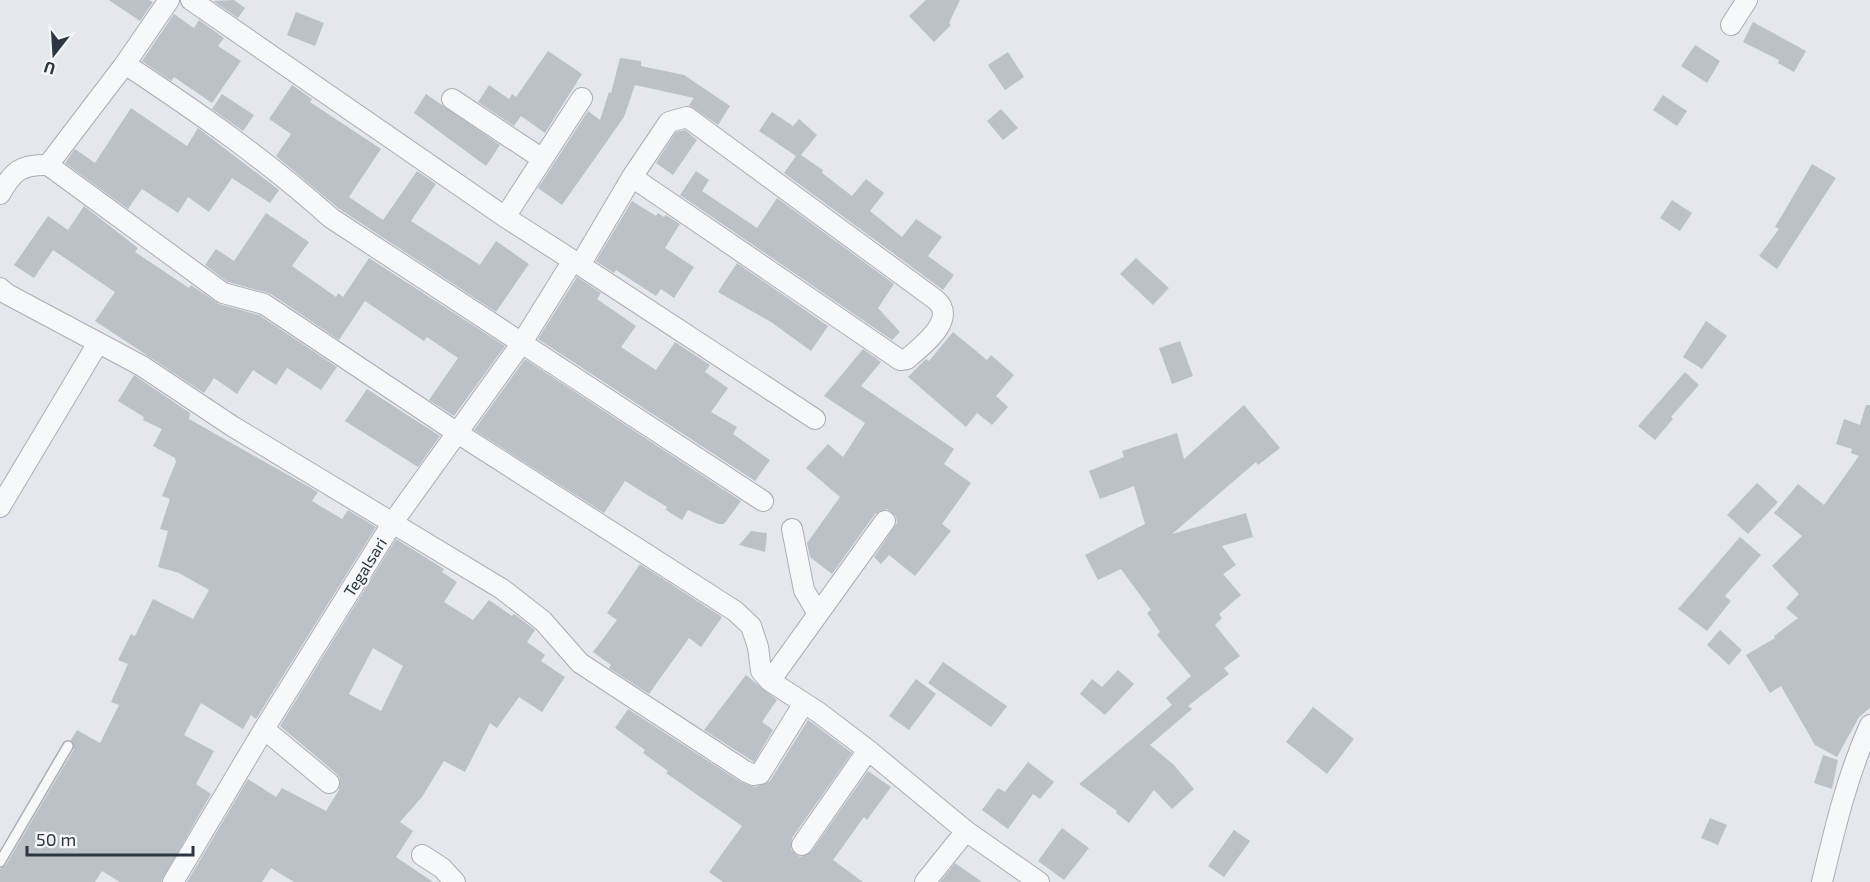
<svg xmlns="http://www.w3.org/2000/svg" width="1870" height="882" font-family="'Exo 2',sans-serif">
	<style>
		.building { fill: #bcc1c8; fill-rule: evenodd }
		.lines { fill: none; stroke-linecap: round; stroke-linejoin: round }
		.lane-casing { stroke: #a9aeb5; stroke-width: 12 }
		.street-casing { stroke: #a9aeb5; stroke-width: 22 }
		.lane { stroke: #f7f8fa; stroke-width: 9 }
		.street { stroke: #f7f8fa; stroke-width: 20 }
		.labels { text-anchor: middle; stroke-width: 4.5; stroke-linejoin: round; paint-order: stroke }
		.street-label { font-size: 16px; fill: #2d3643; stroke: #f4f6f8 }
	</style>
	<rect width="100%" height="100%" fill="#e4e7eb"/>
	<path class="building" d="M109 0H149L153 2 140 21Z
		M234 0 245 8 238 18 213 1Z
		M926 0H960L949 23 951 25 934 42 909 16Z
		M296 12 324 23 315 46 287 35Z
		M174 14 194 28 199 20 224 38 218 46 241 61 212 103 174 77 171 81 142 61Z
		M1753 22 1806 51 1794 72 1778 63 1779 60 1743 42Z
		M1695 45 1720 61 1707 83 1681 66Z
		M548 51 582 74 545 133 521 116 514 126 478 102 489 85 509 99 512 94 516 97Z
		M1008 52 1024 77 1005 90 988 65Z
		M620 58 641 61V66L684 75 730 106 718 125 689 105 694 98 635 85 624 117 562 205 538 188 588 111 600 120 609 92 611 93Z
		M292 85 312 99 310 102 381 149 349 197 383 220 417 171 436 184 411 221 480 265 496 241 529 264 496 312 338 208 276 156 291 134 269 119Z
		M222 94 254 115 243 131 212 109Z
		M426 94 500 145 486 166 414 113Z
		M1663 95 1687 111 1677 126 1653 110Z
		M131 108 187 146 198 128 279 190 270 203 232 178 209 212 188 197 178 213 142 189 128 209 65 163 75 149 95 163Z
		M1001 109 1018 128 1003 140 987 121Z
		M772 112 793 126 799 119 817 135 801 155 823 170 822 173 852 196 866 179 884 193 870 211 902 237 916 219 942 237 928 256 954 275 943 290 784 173 796 156 759 131Z
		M685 130 697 140 673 175 656 163 676 132Z
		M1812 164 1836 178 1777 269 1759 256 1779 229 1775 227Z
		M696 171 709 180 702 191 757 228 777 198 894 284 878 308 900 332 892 340 680 195Z
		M1672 200 1692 213 1680 231 1660 218Z
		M632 201 656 216 658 213 664 217 666 215 680 224 665 248 694 267 674 298 661 289 656 296 616 270 614 273 596 261Z
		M84 206 138 248 135 252 189 288 191 285 219 304 259 315 337 367 321 390 287 368 276 385 253 370 237 394 214 378 204 393 95 321 115 292 53 250 34 278 14 265 48 216 68 230Z
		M266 213 309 242 292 266 336 297 338 293 343 297 369 258 505 346 454 416 429 400 458 358 427 337 424 341 365 301 339 340 271 294 228 282 205 265 216 249 234 261Z
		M1136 258 1169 288 1153 305 1120 274Z
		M737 263 828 326 811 351 771 322 718 292Z
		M577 277 601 293 597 299 636 326 621 347 656 370 675 342 710 365 705 372 728 388 711 412 737 427 733 434 770 460 755 481 538 339Z
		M1706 321 1727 336 1702 369 1683 357Z
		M953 332 987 360 991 355 1014 375 996 396 1008 407 992 425 977 413 966 427 908 377 926 359 929 361Z
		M1180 341 1193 376 1172 384 1159 348Z
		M863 349 881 362 861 386 954 449 944 464 971 483 942 524 951 531 915 576 889 555 881 564 874 557 897 523 896 516 887 509 875 514 832 574 810 557 807 543 840 497 806 468 828 444 843 457 865 423 824 396Z
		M525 359 741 501 724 524H718L688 510 682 520 666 510 667 507 625 481 604 513 474 430Z
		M1685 372 1699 385 1671 417 1673 419 1655 440 1638 426Z
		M134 375 190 413 189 419 318 492 312 501 342 519 348 510 376 527 256 719 251 715 243 729 201 703 184 735 214 751 196 784 211 794 161 882H120L102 871 95 882H0V869L6 865 74 749 71 740 77 730 100 743 119 705 111 702 128 664 118 660 131 634 135 636 153 599 193 619 209 590 179 573 158 567 168 531 160 529 170 499 162 496 176 462 175 458 153 446 162 429 143 420 144 417 118 401Z
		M367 389 440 436 418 467 345 421Z
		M1244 405 1280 448 1258 465 1256 462 1172 534 1246 513 1253 537 1222 546 1236 565 1223 574 1241 595 1219 614 1222 618 1215 625 1240 656 1224 668 1229 674 1188 706 1192 709 1150 745 1174 765 1194 789 1172 809 1154 790 1129 823 1116 813 1117 811 1079 784 1172 705 1166 698 1191 676 1157 635 1160 632 1147 613 1151 610 1121 569 1098 580 1085 555 1145 524 1134 486 1100 499 1089 471 1124 457 1122 451 1177 433 1184 459Z
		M1866 405H1870V708L1859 717 1837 757 1815 745 1781 686 1770 693 1746 655 1775 638 1774 636 1798 618 1786 608 1799 594 1772 566 1802 536 1774 513 1798 484 1824 505 1859 456 1851 453 1852 449 1836 444 1844 419 1860 425Z
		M1757 483 1778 502 1748 534 1727 515Z
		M751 531 767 533 765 552 739 545Z
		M1740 537 1761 555 1725 596 1731 601 1707 631 1678 609Z
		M396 539 444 569 442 572 457 582 444 602 473 620 489 600 512 616 514 614 535 630 527 642 545 655 541 661 565 677 542 712 519 697 497 728 490 723 465 772 444 761 422 797 400 822 413 831 396 857 433 882H294L271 868 262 882H187L248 779 276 797 282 788 326 811 339 790 340 779 337 774 280 726ZM373 648 403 666 381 711 349 694Z
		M640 564 722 617 701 647 689 638 649 694 609 668 611 665 593 652 617 620 607 613Z
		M1720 630 1742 650 1729 665 1707 645Z
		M943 662 1007 706 991 727 928 683Z
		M1118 670 1134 684 1105 715 1080 694 1092 679 1102 687Z
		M746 675 777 700 762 722 773 730 754 762 704 730Z
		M916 679 936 694 909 730 889 716Z
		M1313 707 1354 739 1327 774 1286 742Z
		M628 709 739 781 755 787 770 781 808 720 811 722 852 753 792 838 791 850 800 857 811 852 868 771 891 787 867 820 864 817 833 860 863 882H723L709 872 742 826 666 773 668 771 643 753 645 750 615 728Z
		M1823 755 1838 760 1832 789 1814 783Z
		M1028 762 1054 782 1040 799 1033 794 1008 829 982 810 998 788 1005 792Z
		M1710 818 1727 825 1718 845 1701 838Z
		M1062 828 1089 848 1064 880 1038 861Z
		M1234 830 1250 841 1224 877 1208 866Z
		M955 863 982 882H940Z"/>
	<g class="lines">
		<defs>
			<path id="lane" d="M0 862 68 746"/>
			<path id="street" d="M191 0 505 217 580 265 632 177 900 360 907 359C922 346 958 319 936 300L687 117 669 122 632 177
				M1731 25 1747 0
				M125 64C199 113 265 159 331 218L763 501
				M452 99 541 158
				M48 165 223 293 264 304 459 434 735 611 751 626 758 647 761 671 770 681 818 712 868 750 966 831 1039 882
				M0 194C13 171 21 164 48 165L125 64 169 0
				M505 217 582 98
				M580 265 815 419
				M0 288 7 294 142 366 232 426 502 589 543 621 580 663 745 771 754 775 760 774 804 703
				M0 507 98 343
				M792 529 804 590 818 614
				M770 681 885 521
				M264 729 329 783
				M802 845 868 750
				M422 855 442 868 455 882
				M173 882 264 729 393 522 521 344 572 262
				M925 882 966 831
				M1822 882C1835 828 1847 776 1870 725"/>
		</defs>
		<use href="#lane" class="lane-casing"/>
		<use href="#street" class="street-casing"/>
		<use href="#lane" class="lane"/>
		<use href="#street" class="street"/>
	</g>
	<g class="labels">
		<g class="street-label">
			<text transform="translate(365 567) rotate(-58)" y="6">Tegalsari</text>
		</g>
	</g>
	<g transform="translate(54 54) rotate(197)" stroke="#f4f6f8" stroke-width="4.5" paint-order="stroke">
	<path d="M0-4.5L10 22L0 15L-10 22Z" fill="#2d3643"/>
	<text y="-9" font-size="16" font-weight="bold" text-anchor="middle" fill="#2d3643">U</text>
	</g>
	<path d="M27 846v9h166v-9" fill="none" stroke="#2d3643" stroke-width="3"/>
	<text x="36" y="846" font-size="18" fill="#2d3643" stroke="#f4f6f8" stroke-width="4.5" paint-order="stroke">50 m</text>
</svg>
